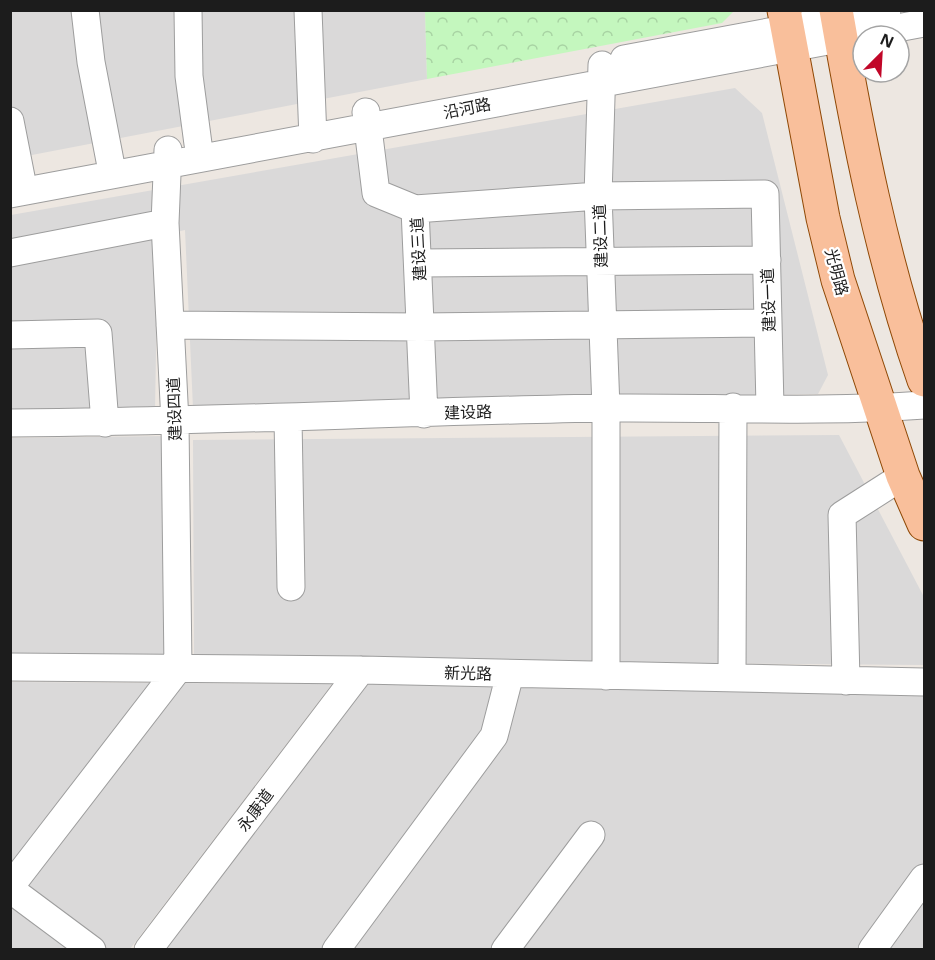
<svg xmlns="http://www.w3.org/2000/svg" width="935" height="960" font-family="'Open Sans','Noto Sans SC',sans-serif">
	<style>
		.residential { fill: #dad9d9 }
		.park { fill: url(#park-crowns) }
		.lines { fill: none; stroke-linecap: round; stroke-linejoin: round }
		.minor-casing { stroke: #9d9d9d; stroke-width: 29 }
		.major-casing { stroke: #8f4805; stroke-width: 35 }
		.minor { stroke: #fff; stroke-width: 27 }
		.major { stroke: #f9bf9b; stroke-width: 33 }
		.labels { text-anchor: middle; stroke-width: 4.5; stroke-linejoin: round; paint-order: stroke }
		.street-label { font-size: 16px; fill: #1c1c1c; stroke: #fff }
	</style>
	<defs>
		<pattern id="park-crowns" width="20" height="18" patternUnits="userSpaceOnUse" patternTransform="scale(1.5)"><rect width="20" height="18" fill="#c4f7be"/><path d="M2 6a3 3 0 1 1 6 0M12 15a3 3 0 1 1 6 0" fill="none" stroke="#a8d3a3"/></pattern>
	</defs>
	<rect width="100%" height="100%" fill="#ede7e1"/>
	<path class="residential" d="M11 11H425L427 79 11 159Z
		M735 88 762 113 828 375 818 394 193 408 185 230 158 236 155 410 11 413V215Z
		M839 435 924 597V665L194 659 193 440Z
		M167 436 168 660H11L10 438Z
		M11 682 332 684 130 949 11 950Z
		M366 683 924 690V949L164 950Z"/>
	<path class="park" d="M425 11V10L734 11 722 23 427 79Z"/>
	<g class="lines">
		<defs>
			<path id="minor" d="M85 10 91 62 110 161
				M188 10 189 76 198 144
				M308 10 313 139
				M624 59 887 10
				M602 65 598 196 606 408V676
				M366 112 376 193 415 209 424 414
				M10 121 21 177
				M10 194 924 23
				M415 209 598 196 765 194 770 407
				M10 253 165 223
				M420 263 767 260
				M170 325 421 327 768 323
				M10 335 98 333 105 423
				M288 418 291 587
				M10 423C210 422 408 411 608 408 713 407 820 413 924 405
				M10 667 361 670 924 682
				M732 678 733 407
				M846 681 842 515 903 476
				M10 887 178 669 175 422 165 223 168 150
				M10 889 92 950
				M148 950 361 670
				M336 950 494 736 510 674
				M505 950 591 835
				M872 950 924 878"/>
			<path id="major" d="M784 10 823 218 838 280 903 476 924 524
				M836 10C858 136 882 260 924 380"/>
		</defs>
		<use href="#minor" class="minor-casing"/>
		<use href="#major" class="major-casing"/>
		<use href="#minor" class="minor"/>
		<use href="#major" class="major"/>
	</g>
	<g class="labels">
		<g class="street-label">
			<text transform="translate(467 108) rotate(-11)" y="6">沿河路</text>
			<text transform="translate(600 236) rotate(-92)" y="6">建设二道</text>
			<text transform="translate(418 249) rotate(-93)" y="6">建设三道</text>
			<text transform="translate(837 272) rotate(75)" y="6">光明路</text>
			<text transform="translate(768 300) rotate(-92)" y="6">建设一道</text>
			<text transform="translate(174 409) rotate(-92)" y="6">建设四道</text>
			<text transform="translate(468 412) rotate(-2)" y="6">建设路</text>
			<text transform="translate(468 673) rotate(1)" y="6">新光路</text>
			<text transform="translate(255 810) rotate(-53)" y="6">永康道</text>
		</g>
	</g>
	<rect width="935" height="960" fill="none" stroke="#1c1c1c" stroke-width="24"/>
	<g transform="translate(881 54) rotate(24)"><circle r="28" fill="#ffffff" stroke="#a4a4a4" stroke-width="1.5"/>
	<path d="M0-4.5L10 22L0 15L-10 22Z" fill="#c10628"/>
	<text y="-9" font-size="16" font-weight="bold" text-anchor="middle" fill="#1c1c1c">N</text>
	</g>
</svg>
